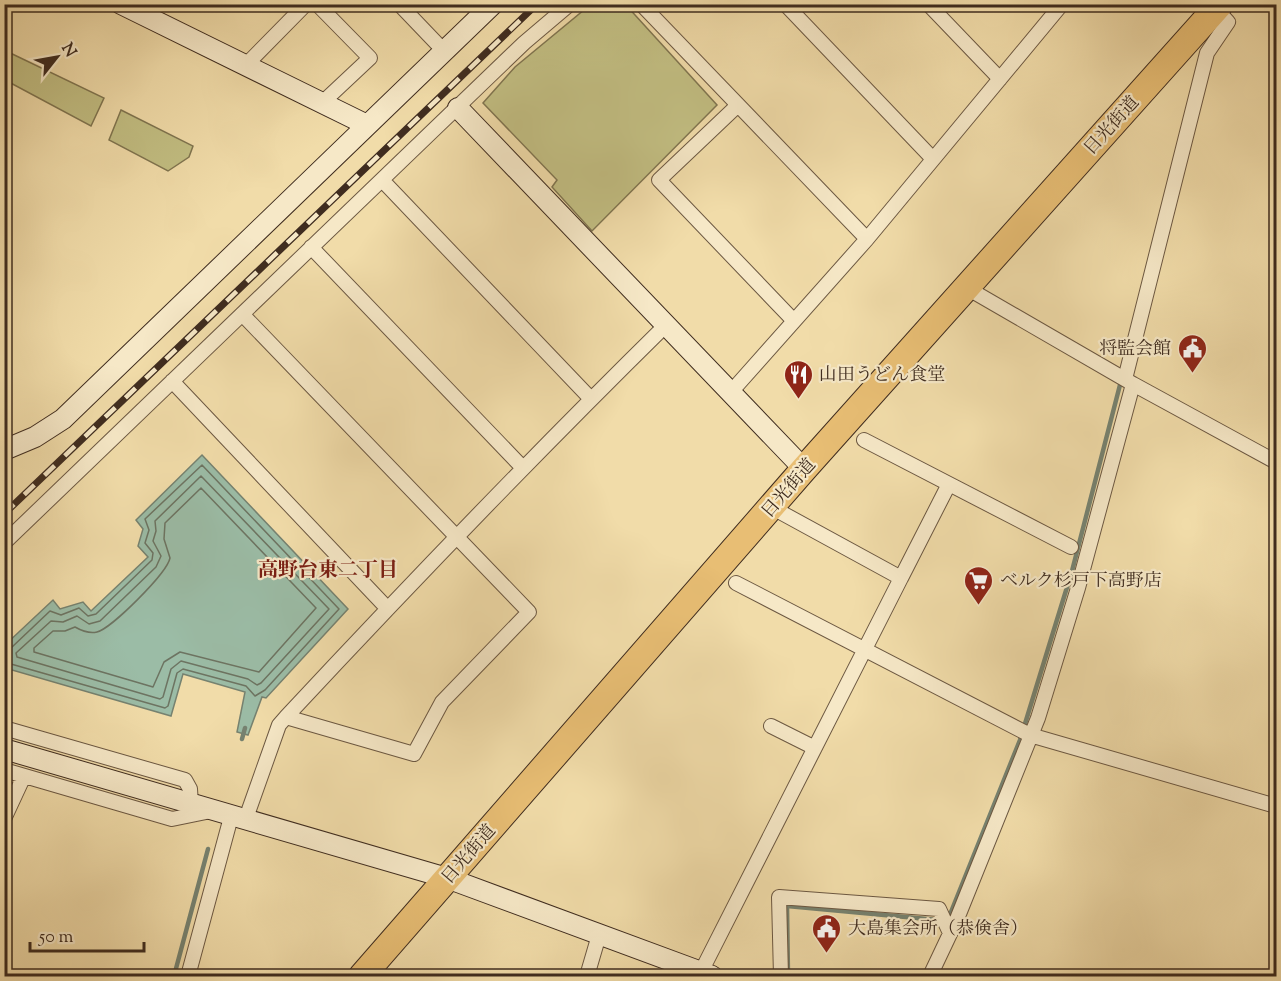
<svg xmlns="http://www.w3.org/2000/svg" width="1281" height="981" font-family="'Sorts Mill Goudy','Noto Serif JP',serif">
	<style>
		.green { fill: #c2be82; stroke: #807550; stroke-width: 1.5 }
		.water { fill: #9bbca6; stroke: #768270; stroke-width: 1.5 }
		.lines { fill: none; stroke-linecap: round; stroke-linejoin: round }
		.shore { stroke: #6d7462; stroke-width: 1.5 }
		.stream { stroke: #768270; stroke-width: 4.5 }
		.street-casing { stroke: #6c5842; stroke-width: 16 }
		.secondary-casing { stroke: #3f2c1f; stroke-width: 22 }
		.highway-casing { stroke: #3f2c1f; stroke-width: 28 }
		.street { stroke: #f6e8c7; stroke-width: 14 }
		.secondary { stroke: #f6e8c7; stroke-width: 20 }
		.highway { stroke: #e8be74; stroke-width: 26 }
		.rail-casing { stroke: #3f2c1f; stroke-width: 7 }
		.rail { stroke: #f6e8c7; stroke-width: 4.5; stroke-dasharray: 14; stroke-linecap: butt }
		.labels { text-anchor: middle; stroke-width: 4.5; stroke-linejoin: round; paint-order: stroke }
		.street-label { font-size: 18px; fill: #3f2c1f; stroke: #f6e8c7 }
		.poi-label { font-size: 18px; fill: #3f2c1f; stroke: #f6e8c7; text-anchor: start }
		.neighbourhood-label { font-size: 20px; font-weight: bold; fill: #7a1f14; stroke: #f6e8c7 }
	</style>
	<rect width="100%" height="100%" fill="#f1dca9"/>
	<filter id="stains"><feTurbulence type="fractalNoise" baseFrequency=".00333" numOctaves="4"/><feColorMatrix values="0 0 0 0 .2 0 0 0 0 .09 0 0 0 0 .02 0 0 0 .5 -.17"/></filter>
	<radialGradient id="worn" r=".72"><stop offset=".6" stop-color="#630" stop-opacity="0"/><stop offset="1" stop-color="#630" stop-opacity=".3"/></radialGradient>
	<path class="green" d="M625 4 717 105 592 231 552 187 557 180 483 103 515 67 590 5Z
		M4 50 104 98 91 126 5 80Z
		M121 110 193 146 189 157 168 171 109 140Z"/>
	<path class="water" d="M202 455 348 609 266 698 262 697 248 735 237 732 245 692 183 674 171 716 5 668V645L53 600 60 609 83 602 91 611 148 557 138 546 143 529 136 520Z"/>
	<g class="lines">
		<path class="shore" d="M201 476 329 609 261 683 257 685 248 679 181 661 171 669 163 697 160 699 17 657 16 653 51 621 63 622 77 616 89 624 100 621 156 567 161 556 153 541 156 531 155 521Z
			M201 488 316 608 259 672 180 652 164 662 153 687 34 652V648L53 631H65L75 627C82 631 89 634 97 632 112 628 167 573 170 558L164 539 165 523Z
			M4 649 11 648 50 611 61 615 79 608 88 616 96 614 152 560 153 553 145 543 149 530 145 519 202 465 339 609 265 690 255 696 246 686 183 669 177 673 168 706 165 708 4 662"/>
		<path class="stream" d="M242 739 245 728
			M174 976 208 849
			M788 976 787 906 938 920 949 917 1020 740 1072 571 1121 381"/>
		<defs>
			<path id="street" d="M317 4 370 58 322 103
				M399 4 444 51
				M641 4 867 239
				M785 4 933 159
				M928 4 1000 79
				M245 66 306 4
				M738 105 659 180 794 321
				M382 180 591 399
				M311 247 523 468
				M967 288 1133 384 1276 462
				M242 314 529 612 442 702 414 754 286 717C410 584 536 453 666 325
				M1125 379 1207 53 1228 22 1216 9
				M172 381 387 608
				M731 392 867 239 1062 4
				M864 440 1071 547
				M4 543 524 43 570 4
				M901 578 949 484
				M736 583 1030 735 1276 806
				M771 726 813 747
				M4 728 185 780 190 789 191 804
				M4 770 172 819 211 811
				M4 819 24 776
				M245 821 279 725 286 717
				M701 972 901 578 771 507
				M188 976 231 817
				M587 976 599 935
				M781 976 779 897 939 909 950 933
				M930 976 957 919 1038 718 1078 588 1133 384"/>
			<path id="secondary" d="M121 4 367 125
				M458 108 804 469
				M4 450 35 437 63 419 493 4
				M4 749 447 878 712 976"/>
			<path id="highway" d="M362 976 804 469 1220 4"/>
		</defs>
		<use href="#street" class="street-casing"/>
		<use href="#secondary" class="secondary-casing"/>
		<use href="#highway" class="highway-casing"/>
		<use href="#street" class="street"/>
		<use href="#secondary" class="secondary"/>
		<use href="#highway" class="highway"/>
		<defs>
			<path id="rail" d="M4 514 537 4"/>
		</defs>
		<use href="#rail" class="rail-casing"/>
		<use href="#rail" class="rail"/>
	</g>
	<defs>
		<symbol id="civic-pin" viewBox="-11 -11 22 30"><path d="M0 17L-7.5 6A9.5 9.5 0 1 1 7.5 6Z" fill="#8f2418" stroke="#f6e8c7"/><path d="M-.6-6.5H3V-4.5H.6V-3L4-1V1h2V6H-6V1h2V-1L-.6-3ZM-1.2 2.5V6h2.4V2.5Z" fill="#fff"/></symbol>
		<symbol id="restaurant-pin" viewBox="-11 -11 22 30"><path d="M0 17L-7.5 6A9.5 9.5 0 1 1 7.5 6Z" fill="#8f2418" stroke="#f6e8c7"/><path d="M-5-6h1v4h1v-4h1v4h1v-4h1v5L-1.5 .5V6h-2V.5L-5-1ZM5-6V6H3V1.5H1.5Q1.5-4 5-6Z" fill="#fff"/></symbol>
		<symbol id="supermarket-pin" viewBox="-11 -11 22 30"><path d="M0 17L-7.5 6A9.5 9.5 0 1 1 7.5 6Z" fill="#8f2418" stroke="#f6e8c7"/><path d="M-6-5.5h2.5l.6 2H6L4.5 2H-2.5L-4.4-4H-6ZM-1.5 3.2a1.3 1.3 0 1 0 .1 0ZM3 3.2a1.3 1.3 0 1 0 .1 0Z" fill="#fff"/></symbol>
	</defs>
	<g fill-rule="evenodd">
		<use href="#civic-pin" x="1176" y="332" width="33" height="45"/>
		<use href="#restaurant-pin" x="782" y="358" width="33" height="45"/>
		<use href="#supermarket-pin" x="962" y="564" width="33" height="45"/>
		<use href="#civic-pin" x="810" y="912" width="33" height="45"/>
	</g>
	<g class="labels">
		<g class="street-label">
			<text transform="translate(1111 125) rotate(-48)" y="6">日光街道</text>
			<text transform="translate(788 488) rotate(-49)" y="6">日光街道</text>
			<text transform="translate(468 854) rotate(-49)" y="6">日光街道</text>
		</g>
		<g class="poi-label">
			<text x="1171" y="354" text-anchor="end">将監会館</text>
			<text x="819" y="380">山田うどん食堂</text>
			<text x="1000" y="586">ベルク杉戸下高野店</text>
			<text x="848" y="934">大島集会所（恭倹舎）</text>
		</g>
		<g class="neighbourhood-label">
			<text x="328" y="576">高野台東二丁目</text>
		</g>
	</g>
	<rect width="1281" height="981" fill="none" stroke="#f1dca9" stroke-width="24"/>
	<rect x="6" y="6" width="1269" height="969" fill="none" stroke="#3f2c1f" stroke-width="3"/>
	<rect x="12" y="12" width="1257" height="957" fill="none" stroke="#3f2c1f" stroke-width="1.5"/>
	<g transform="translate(57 57) rotate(59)" stroke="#f6e8c7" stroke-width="4.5" paint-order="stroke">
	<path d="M0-4.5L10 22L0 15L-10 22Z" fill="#3f2c1f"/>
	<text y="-9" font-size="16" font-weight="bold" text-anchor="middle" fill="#3f2c1f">N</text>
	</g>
	<path d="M30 942v9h114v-9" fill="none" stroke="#3f2c1f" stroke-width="3"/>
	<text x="39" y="942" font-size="18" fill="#3f2c1f" stroke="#f6e8c7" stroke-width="4.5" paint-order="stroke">50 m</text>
	<rect width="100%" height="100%" filter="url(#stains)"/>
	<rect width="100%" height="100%" fill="url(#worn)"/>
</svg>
